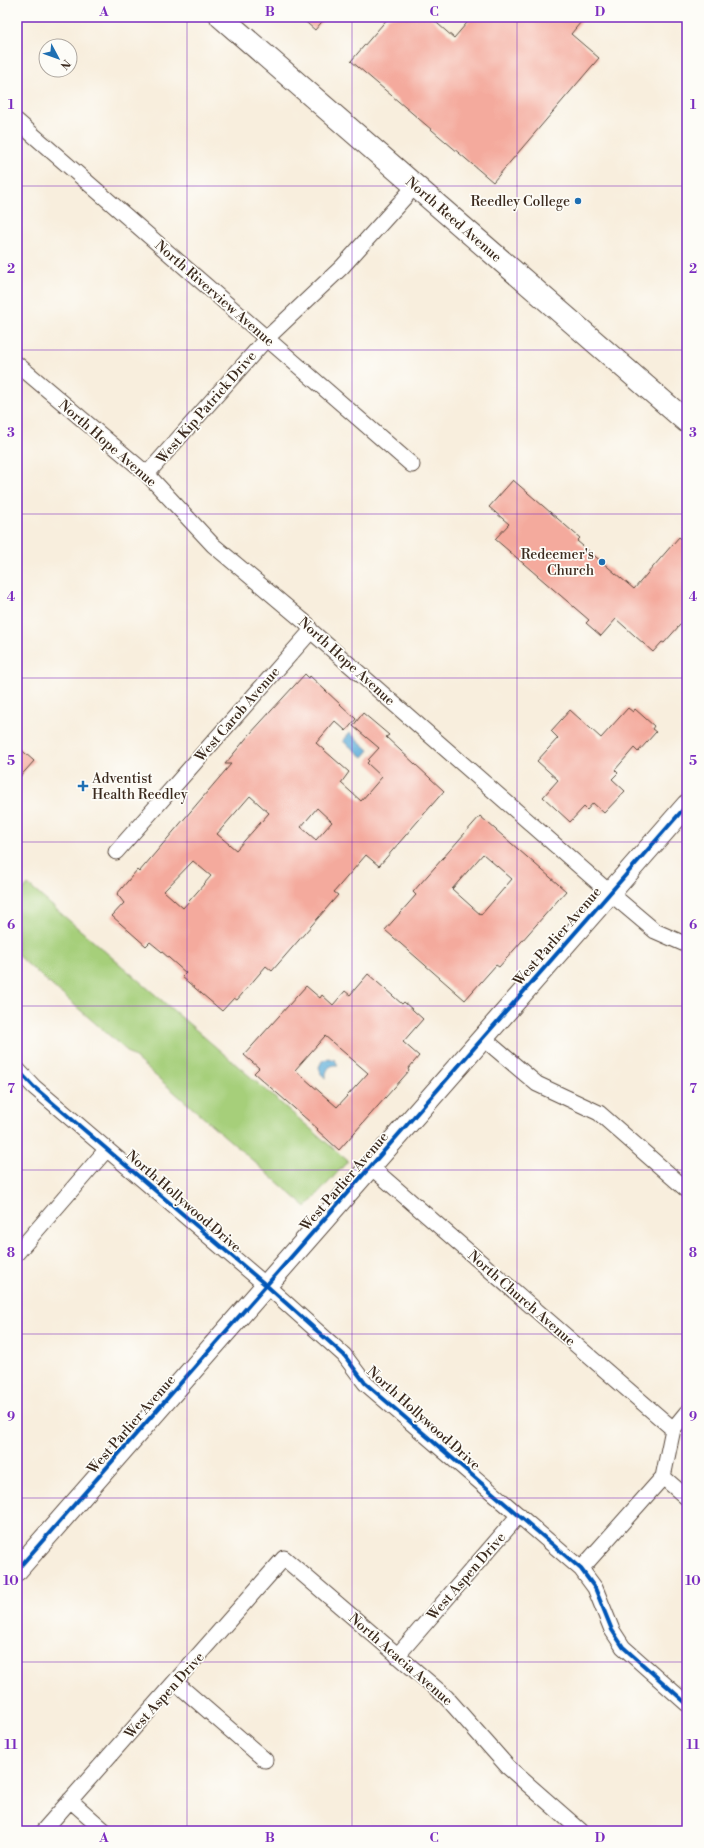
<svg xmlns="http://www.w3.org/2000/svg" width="704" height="1848" font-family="'Libre Bodoni',serif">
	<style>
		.green { fill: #a6cf7a; stroke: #707c4c }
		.water { fill: #5fafda; stroke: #4d6c7c }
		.building { fill: #f4aa9d; fill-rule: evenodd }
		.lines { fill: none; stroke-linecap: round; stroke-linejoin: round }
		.street-casing { stroke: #57473b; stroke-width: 17 }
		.secondary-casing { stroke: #57473b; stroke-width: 23 }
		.primary-casing { stroke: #57473b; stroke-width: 24 }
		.street { stroke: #fff; stroke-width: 15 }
		.secondary { stroke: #fff; stroke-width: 21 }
		.primary { stroke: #fff; stroke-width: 22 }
		.cycleway-casing { stroke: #fdfcf7; stroke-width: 6 }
		.cycleway { stroke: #0057b8; stroke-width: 4 }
		.grid { fill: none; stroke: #7b2cbf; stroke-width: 1; stroke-opacity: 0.55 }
		.poi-dot { fill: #1f6fb2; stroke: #fdfcf7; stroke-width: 1.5 }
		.labels { text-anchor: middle; stroke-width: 3.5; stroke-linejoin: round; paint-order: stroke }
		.poi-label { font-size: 14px; fill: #3b2a1e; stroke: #fdfcf7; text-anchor: end }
		.street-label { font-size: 14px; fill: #3b2a1e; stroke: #fdfcf7 }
		.neatline { fill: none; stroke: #7b2cbf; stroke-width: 1.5 }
		.grid-label { font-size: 13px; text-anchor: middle; font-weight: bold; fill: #7b2cbf }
	</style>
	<rect width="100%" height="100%" fill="#fdfcf7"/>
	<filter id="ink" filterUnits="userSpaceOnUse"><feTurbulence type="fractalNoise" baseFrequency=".025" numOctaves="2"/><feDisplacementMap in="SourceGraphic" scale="8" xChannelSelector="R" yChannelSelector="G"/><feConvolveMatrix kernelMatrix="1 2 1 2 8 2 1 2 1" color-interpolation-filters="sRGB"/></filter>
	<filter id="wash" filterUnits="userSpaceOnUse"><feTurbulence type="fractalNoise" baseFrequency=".012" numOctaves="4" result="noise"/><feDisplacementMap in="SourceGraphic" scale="16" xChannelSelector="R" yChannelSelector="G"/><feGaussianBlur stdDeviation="0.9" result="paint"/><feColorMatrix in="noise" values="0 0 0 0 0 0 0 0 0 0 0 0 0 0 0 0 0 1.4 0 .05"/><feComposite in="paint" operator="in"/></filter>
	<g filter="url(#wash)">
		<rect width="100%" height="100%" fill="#f8eedd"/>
		<path class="green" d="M28 885 348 1161 306 1207 17 955V897Z"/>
		<path class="water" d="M350 733 369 750 363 757 343 741Z
			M329 1058 335 1060 338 1065C330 1064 325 1070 326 1078L321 1074 319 1067 322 1061Z"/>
		<g id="blocks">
			<path class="building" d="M300 17H326L315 30Z
				M389 17H430L454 38 472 17H585L571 34 599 58 493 182 351 61Z
				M513 480 580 538 577 541 634 589 679 537 687 544V617L664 643 662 642 653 652 616 619 601 636 586 623 589 620 495 539 509 524 489 507Z
				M305 674 309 678 310 676 356 719 346 731 335 721 316 743 349 772 341 783 361 801 382 777 367 763 369 761 368 760 379 748 353 726 363 713 389 735 386 737 444 791 379 866 366 855 334 892 338 895 272 971 266 966 237 1000 234 998 222 1011 182 977 186 973 161 951 150 942 146 946 112 916 124 903 117 894 137 870 139 872 231 764H225L249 735ZM250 796 269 813 236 850 217 834ZM317 808 332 822 316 840 301 827ZM193 861 211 876 183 908 164 891Z
				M628 708 633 712 635 709 654 726 652 729 656 732 638 752 634 748 615 770 618 773 612 779 625 791 604 813 593 803 587 810 584 807 570 822 543 797 558 780 537 761 558 738 551 731 570 710 601 738Z
				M17 746 34 761 17 780Z
				M480 816 566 891 499 967 496 965 465 1000 385 930 416 895 413 892ZM483 854 512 879 481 915 452 889Z
				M368 974 402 1004 404 1002 423 1019 403 1042 419 1056 408 1069 409 1071 339 1150 317 1130 318 1129 254 1073 259 1068 244 1055 306 986 320 998 322 995 333 1005 345 991 350 995ZM325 1036 368 1073 337 1107 295 1070Z"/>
		</g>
	</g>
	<g filter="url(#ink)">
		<use href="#blocks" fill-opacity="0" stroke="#57473b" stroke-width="1"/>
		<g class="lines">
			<defs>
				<path id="street" d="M17 121 412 465
					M17 364 147 474 213 545 307 624 311 631 610 893 655 931 687 945
					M147 474 267 338 342 267 415 186
					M116 852 311 631
					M483 1038 537 1084 599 1113 687 1190
					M17 1069 34 1087 267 1286 344 1355 365 1383 581 1569 595 1588 612 1630 623 1647 687 1704
					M371 1167 673 1429
					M17 1253 107 1149
					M663 1477 687 1498
					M581 1569 663 1477 673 1429 687 1412
					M397 1656 519 1515
					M175 1682 265 1760
					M70 1800 105 1831
					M43 1831 284 1558 446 1697 508 1767 581 1831"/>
				<path id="secondary" d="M17 1570 687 805"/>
				<path id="primary" d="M221 17 687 422"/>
			</defs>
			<use href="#street" class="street-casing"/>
			<use href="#secondary" class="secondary-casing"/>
			<use href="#primary" class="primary-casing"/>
			<use href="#street" class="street"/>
			<use href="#secondary" class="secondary"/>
			<use href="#primary" class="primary"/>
			<defs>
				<path id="cycleway" d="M17 1069 34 1087 267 1286 344 1355 365 1383 581 1569 595 1588 612 1630 623 1647 687 1704
					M17 1570 687 805"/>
			</defs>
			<use href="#cycleway" class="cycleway-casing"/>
			<use href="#cycleway" class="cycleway"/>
		</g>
	</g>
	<path class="grid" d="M187 17V1831M352 17V1831M517 17V1831M17 186H687M17 350H687M17 514H687M17 678H687M17 842H687M17 1006H687M17 1170H687M17 1334H687M17 1498H687M17 1662H687"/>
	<g class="poi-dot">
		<circle cx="578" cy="201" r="4"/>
		<circle cx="602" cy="562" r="4"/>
		<path d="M81 780h4v4h4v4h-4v4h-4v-4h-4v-4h4z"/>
	</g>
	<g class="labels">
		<g class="poi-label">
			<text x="570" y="206">Reedley College</text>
			<text x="594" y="559">Redeemer's<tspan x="594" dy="16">Church</tspan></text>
			<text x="92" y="783" text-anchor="start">Adventist<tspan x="92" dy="16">Health Reedley</tspan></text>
		</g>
		<g class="street-label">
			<text transform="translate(454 219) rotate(41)" y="5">North Reed Avenue</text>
			<text transform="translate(215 293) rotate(41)" y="5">North Riverview Avenue</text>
			<text transform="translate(206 407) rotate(-49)" y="5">West Kip Patrick Drive</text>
			<text transform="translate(108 443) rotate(41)" y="5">North Hope Avenue</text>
			<text transform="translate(347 661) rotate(42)" y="5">North Hope Avenue</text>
			<text transform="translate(237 714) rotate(-49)" y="5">West Carob Avenue</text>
			<text transform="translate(557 936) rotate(-49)" y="5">West Parlier Avenue</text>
			<text transform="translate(344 1181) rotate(-49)" y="5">West Parlier Avenue</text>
			<text transform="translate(184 1201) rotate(41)" y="5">North Hollywood Drive</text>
			<text transform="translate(522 1298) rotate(41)" y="5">North Church Avenue</text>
			<text transform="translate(424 1418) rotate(42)" y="5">North Hollywood Drive</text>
			<text transform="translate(131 1424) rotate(-49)" y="5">West Parlier Avenue</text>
			<text transform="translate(466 1576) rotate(-49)" y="5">West Aspen Drive</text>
			<text transform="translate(401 1659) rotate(41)" y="5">North Acacia Avenue</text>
			<text transform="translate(164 1695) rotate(-48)" y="5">West Aspen Drive</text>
		</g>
	</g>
	<rect width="704" height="1848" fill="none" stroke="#fdfcf7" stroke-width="44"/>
	<g transform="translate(58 58) rotate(131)"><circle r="19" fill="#fdfcf7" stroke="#afa8a0"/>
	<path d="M0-3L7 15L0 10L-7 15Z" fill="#1f6fb2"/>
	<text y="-6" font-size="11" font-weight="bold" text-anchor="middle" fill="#3b2a1e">N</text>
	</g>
	<rect x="22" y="22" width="660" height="1804" class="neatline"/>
	<g class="grid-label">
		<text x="104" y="16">A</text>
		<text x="270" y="16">B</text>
		<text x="434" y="16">C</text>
		<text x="600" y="16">D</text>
		<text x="11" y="109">1</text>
		<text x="693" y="109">1</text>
		<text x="11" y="273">2</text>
		<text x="693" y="273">2</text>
		<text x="11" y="437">3</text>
		<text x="693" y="437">3</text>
		<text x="11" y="601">4</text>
		<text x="693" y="601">4</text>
		<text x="11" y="765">5</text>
		<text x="693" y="765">5</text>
		<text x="11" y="929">6</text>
		<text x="693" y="929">6</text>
		<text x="11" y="1093">7</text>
		<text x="693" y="1093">7</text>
		<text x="11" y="1257">8</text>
		<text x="693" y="1257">8</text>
		<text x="11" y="1421">9</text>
		<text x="693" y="1421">9</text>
		<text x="11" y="1585">10</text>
		<text x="693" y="1585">10</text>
		<text x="11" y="1749">11</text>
		<text x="693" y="1749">11</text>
		<text x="104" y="1842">A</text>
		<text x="270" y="1842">B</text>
		<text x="434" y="1842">C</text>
		<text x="600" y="1842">D</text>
	</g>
</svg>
